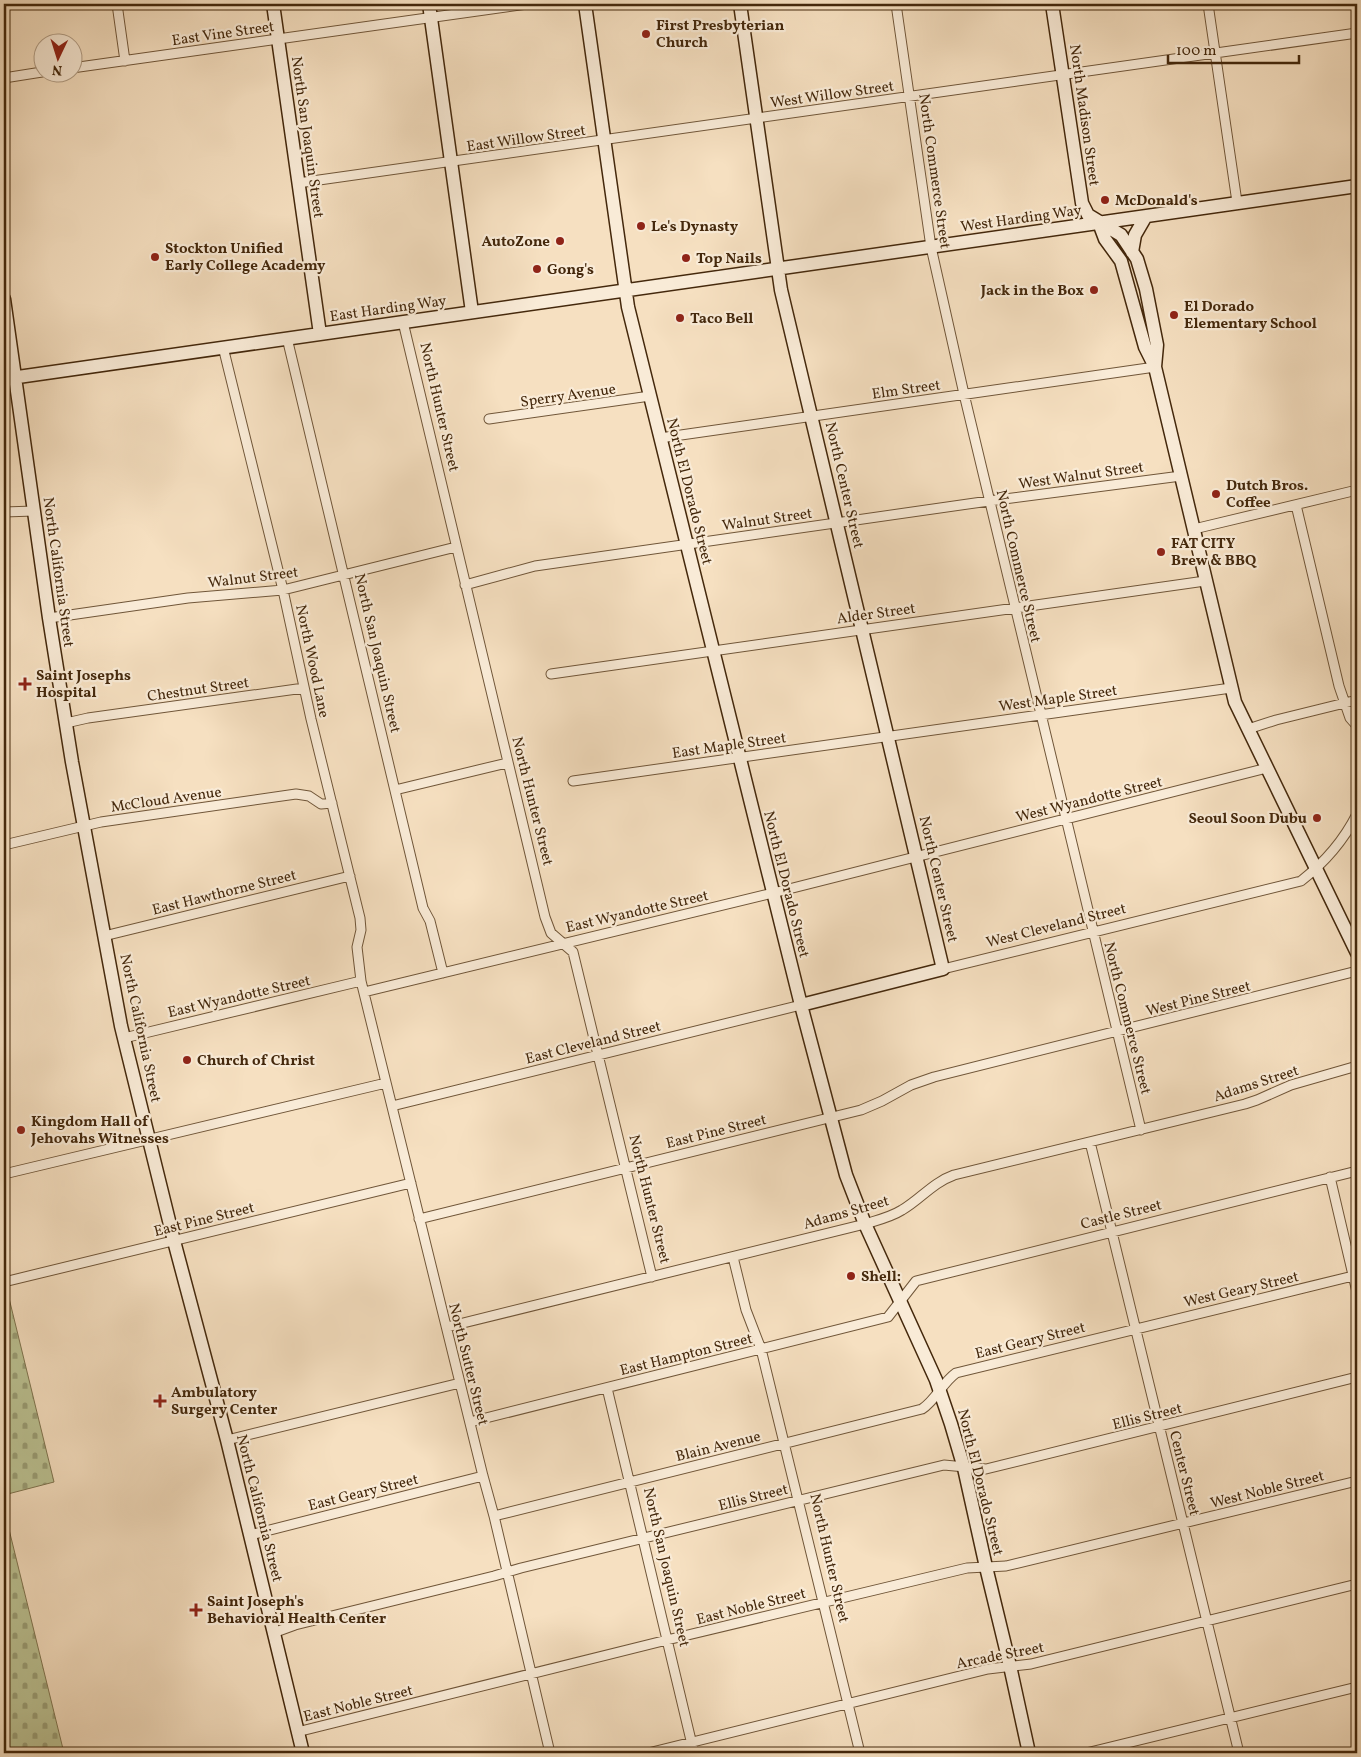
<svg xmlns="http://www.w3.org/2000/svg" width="1361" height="1757" font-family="Vollkorn,serif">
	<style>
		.cemetery { fill: url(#cemetery-stones); stroke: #807550 }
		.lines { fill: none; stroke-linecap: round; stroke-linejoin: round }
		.street-casing { stroke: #705639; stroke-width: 11 }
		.secondary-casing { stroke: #44280c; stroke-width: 15 }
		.street { stroke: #f9ebd7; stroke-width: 9 }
		.secondary { stroke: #f9ebd7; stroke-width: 12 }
		.poi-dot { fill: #8f2418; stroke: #f9ebd7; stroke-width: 2 }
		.labels { text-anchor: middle; stroke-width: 4.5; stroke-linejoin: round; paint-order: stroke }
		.poi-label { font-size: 15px; font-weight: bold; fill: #44280c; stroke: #f9ebd7; text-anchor: start }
		.street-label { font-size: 15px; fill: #44280c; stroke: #f9ebd7 }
	</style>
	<defs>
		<pattern id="cemetery-stones" width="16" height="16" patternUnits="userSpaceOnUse" patternTransform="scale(1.25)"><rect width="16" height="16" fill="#bbc293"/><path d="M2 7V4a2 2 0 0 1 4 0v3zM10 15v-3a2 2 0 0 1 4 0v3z" fill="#9a9e76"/></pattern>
	</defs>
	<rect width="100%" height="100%" fill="#f6e0c1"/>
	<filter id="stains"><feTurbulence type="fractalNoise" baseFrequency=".004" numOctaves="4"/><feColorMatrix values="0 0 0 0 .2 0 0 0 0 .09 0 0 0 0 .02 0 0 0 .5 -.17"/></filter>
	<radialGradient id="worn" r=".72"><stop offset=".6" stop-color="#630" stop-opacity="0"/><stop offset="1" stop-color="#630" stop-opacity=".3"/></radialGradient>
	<path class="cemetery" d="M8 1294 54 1482 4 1495V1295Z
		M4 1509 64 1753H4Z"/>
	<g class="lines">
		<defs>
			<path id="street" d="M117 4 125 61
				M896 4 931 247 964 394 1141 1130
				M1208 4 1237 202
				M72 68 527 4
				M4 78 42 72
				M298 183 1357 33
				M403 322 545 917 551 933 573 952 652 1277
				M287 338 423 908 430 921 443 973
				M223 347 283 590 311 719 360 918 361 930 357 947 361 981 483 1476 494 1516 550 1753
				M489 419 650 396
				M660 438 1155 367
				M1296 505 1339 686 1350 718 1357 726
				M4 512 34 511
				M1194 529 1357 490
				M465 585 535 566 989 501 1181 476
				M49 618 188 598 283 590 456 547
				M551 674 1205 581
				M66 723 88 718 304 688
				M1248 729 1276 720 1357 700
				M573 781 1231 688
				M395 790 507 763
				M4 845 101 822 296 794 309 796 321 804 332 803
				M104 936 350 876
				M943 969 1301 881C1324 863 1344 840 1357 814
				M364 992 773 893 1267 768
				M124 1038 361 981
				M392 1106 801 1005
				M1090 1142 1239 1753
				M4 1174 386 1083
				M1330 1177 1357 1292
				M419 1219 861 1110 882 1101 911 1085 934 1077 1357 971
				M733 1257 746 1310 761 1349 860 1753
				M4 1282 411 1183
				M447 1327 865 1224C878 1220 891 1217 902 1210 921 1199 932 1183 954 1175L1245 1104 1257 1100 1291 1085 1357 1066
				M607 1388 694 1753
				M470 1422 888 1317 916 1281 1357 1171
				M227 1440 460 1383
				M494 1516 922 1409C936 1400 942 1383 956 1373L1353 1276
				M250 1535 483 1476
				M273 1633 295 1625 494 1576 521 1568 944 1465 986 1469 1357 1377
				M297 1732 667 1640 967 1568 1006 1566 1357 1481
				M648 1753 988 1669 1031 1664 1357 1584
				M1086 1753 1357 1687"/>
			<path id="secondary" d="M273 4 320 334
				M429 4 472 312
				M585 4 628 307 801 1005 846 1175 865 1224 936 1380 951 1424 964 1468 986 1567 1010 1666 1029 1753
				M740 4 781 290 943 969 801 1005
				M1052 4 1082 203 1088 215 1121 235 1137 259 1146 289 1157 345 1155 367
				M1099 223 1105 239 1121 261 1145 347 1155 367 1235 702 1357 953
				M1132 252 1135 235 1146 216
				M4 299 49 618 72 762 121 1026 174 1241 227 1440 303 1753
				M4 379 1357 186"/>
		</defs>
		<use href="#street" class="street-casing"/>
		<use href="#secondary" class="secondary-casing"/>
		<use href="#street" class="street"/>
		<use href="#secondary" class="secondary"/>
	</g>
	<g class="poi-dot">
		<circle cx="646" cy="34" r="5"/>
		<circle cx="1105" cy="200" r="5"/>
		<circle cx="641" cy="226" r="5"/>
		<circle cx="560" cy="241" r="5"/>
		<circle cx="155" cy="257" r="5"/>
		<circle cx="686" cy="258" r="5"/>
		<circle cx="537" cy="269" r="5"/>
		<circle cx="1094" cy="290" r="5"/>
		<circle cx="1174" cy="315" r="5"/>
		<circle cx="680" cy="318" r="5"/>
		<circle cx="1216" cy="494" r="5"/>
		<circle cx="1161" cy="552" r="5"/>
		<path d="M22.5 676.5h5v5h5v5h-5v5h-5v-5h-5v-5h5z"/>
		<circle cx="1317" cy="818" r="5"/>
		<circle cx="187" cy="1060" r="5"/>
		<circle cx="21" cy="1130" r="5"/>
		<circle cx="851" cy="1276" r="5"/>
		<path d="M157.5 1393.5h5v5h5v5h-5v5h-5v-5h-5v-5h5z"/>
		<path d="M193.5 1602.5h5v5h5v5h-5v5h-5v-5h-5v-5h5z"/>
	</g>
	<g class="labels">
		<g class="poi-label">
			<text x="656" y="30">First Presbyterian<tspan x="656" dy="17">Church</tspan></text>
			<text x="1115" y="205">McDonald's</text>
			<text x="651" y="231">Le's Dynasty</text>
			<text x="550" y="246" text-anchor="end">AutoZone</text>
			<text x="165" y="253">Stockton Unified<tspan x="165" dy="17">Early College Academy</tspan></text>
			<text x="696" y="263">Top Nails</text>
			<text x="547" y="274">Gong's</text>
			<text x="1084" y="295" text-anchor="end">Jack in the Box</text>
			<text x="1184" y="311">El Dorado<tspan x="1184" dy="17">Elementary School</tspan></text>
			<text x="690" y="323">Taco Bell</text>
			<text x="1226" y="490">Dutch Bros.<tspan x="1226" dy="17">Coffee</tspan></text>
			<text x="1171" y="548">FAT CITY<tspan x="1171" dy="17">Brew &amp; BBQ</tspan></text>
			<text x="36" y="680">Saint Josephs<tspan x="36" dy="17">Hospital</tspan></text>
			<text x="1307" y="823" text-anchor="end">Seoul Soon Dubu</text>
			<text x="197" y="1065">Church of Christ</text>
			<text x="31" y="1126">Kingdom Hall of<tspan x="31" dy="17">Jehovahs Witnesses</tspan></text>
			<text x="861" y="1281">Shell:</text>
			<text x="171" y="1397">Ambulatory<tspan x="171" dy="17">Surgery Center</tspan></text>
			<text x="207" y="1606">Saint Joseph's<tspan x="207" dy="17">Behavioral Health Center</tspan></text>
		</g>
		<g class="street-label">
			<text transform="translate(223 33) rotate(-8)" y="5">East Vine Street</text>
			<text transform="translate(832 94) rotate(-8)" y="5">West Willow Street</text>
			<text transform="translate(1085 115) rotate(82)" y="5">North Madison Street</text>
			<text transform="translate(308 137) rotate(82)" y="5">North San Joaquin Street</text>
			<text transform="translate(526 138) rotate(-8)" y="5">East Willow Street</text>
			<text transform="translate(935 171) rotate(82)" y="5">North Commerce Street</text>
			<text transform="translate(1021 218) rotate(-8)" y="5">West Harding Way</text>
			<text transform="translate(388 308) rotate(-8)" y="5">East Harding Way</text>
			<text transform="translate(906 389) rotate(-8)" y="5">Elm Street</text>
			<text transform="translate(568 395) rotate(-8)" y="5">Sperry Avenue</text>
			<text transform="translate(440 407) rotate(77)" y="5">North Hunter Street</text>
			<text transform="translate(1081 475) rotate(-8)" y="5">West Walnut Street</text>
			<text transform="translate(845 485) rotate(77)" y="5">North Center Street</text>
			<text transform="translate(690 491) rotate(76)" y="5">North El Dorado Street</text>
			<text transform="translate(767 519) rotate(-8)" y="5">Walnut Street</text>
			<text transform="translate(1019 566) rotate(77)" y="5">North Commerce Street</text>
			<text transform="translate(59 572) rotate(82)" y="5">North California Street</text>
			<text transform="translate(253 577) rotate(-7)" y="5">Walnut Street</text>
			<text transform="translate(876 613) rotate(-8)" y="5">Alder Street</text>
			<text transform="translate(378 653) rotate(77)" y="5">North San Joaquin Street</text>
			<text transform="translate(313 661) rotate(78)" y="5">North Wood Lane</text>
			<text transform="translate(198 689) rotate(-8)" y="5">Chestnut Street</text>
			<text transform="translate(1058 698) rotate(-8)" y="5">West Maple Street</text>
			<text transform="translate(729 745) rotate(-8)" y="5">East Maple Street</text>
			<text transform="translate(166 799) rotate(-8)" y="5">McCloud Avenue</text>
			<text transform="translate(1089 799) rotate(-14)" y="5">West Wyandotte Street</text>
			<text transform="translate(533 801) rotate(76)" y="5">North Hunter Street</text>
			<text transform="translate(939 879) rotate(77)" y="5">North Center Street</text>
			<text transform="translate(787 884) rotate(76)" y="5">North El Dorado Street</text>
			<text transform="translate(224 892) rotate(-14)" y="5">East Hawthorne Street</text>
			<text transform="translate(637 911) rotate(-13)" y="5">East Wyandotte Street</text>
			<text transform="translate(1056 925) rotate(-14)" y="5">West Cleveland Street</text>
			<text transform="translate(239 996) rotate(-13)" y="5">East Wyandotte Street</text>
			<text transform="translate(1198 998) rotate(-14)" y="5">West Pine Street</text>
			<text transform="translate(1128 1018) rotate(76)" y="5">North Commerce Street</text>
			<text transform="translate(141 1028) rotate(78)" y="5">North California Street</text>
			<text transform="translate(593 1042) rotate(-14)" y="5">East Cleveland Street</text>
			<text transform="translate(1256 1083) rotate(-18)" y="5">Adams Street</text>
			<text transform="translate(716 1131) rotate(-14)" y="5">East Pine Street</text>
			<text transform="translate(650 1199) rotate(76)" y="5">North Hunter Street</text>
			<text transform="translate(846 1212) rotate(-16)" y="5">Adams Street</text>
			<text transform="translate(1121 1214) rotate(-14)" y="5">Castle Street</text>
			<text transform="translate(204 1219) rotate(-14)" y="5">East Pine Street</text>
			<text transform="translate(1241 1289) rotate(-13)" y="5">West Geary Street</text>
			<text transform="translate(1030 1340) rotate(-14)" y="5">East Geary Street</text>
			<text transform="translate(686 1354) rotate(-14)" y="5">East Hampton Street</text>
			<text transform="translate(469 1364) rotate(76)" y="5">North Sutter Street</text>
			<text transform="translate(1147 1416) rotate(-14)" y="5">Ellis Street</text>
			<text transform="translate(718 1446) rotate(-14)" y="5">Blain Avenue</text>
			<text transform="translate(1185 1473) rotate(76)" y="5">Center Street</text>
			<text transform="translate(981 1482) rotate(76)" y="5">North El Dorado Street</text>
			<text transform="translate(1267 1489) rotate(-14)" y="5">West Noble Street</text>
			<text transform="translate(363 1492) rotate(-14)" y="5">East Geary Street</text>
			<text transform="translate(753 1497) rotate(-14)" y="5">Ellis Street</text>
			<text transform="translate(260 1508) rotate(76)" y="5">North California Street</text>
			<text transform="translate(830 1558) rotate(77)" y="5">North Hunter Street</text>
			<text transform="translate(667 1567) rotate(77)" y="5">North San Joaquin Street</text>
			<text transform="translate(751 1606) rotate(-14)" y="5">East Noble Street</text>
			<text transform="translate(1000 1655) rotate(-11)" y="5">Arcade Street</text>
			<text transform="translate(358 1703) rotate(-14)" y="5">East Noble Street</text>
		</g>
	</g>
	<rect width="1361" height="1757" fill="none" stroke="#f6e0c1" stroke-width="20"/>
	<rect x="5" y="5" width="1351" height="1747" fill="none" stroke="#44280c" stroke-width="2.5"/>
	<rect x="10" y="10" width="1341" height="1737" fill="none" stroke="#44280c"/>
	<g transform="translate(58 58) rotate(184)"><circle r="24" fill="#f9ebd7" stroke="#b19d86"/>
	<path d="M0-4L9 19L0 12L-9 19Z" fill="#8f2418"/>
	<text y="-8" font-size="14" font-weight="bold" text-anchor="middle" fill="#44280c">N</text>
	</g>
	<path d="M1168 55v8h131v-8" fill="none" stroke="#44280c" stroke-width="2.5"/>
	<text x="1176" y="55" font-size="15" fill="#44280c" stroke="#f9ebd7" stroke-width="4" paint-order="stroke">100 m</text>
	<rect width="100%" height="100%" filter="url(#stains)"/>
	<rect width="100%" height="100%" fill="url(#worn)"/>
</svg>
